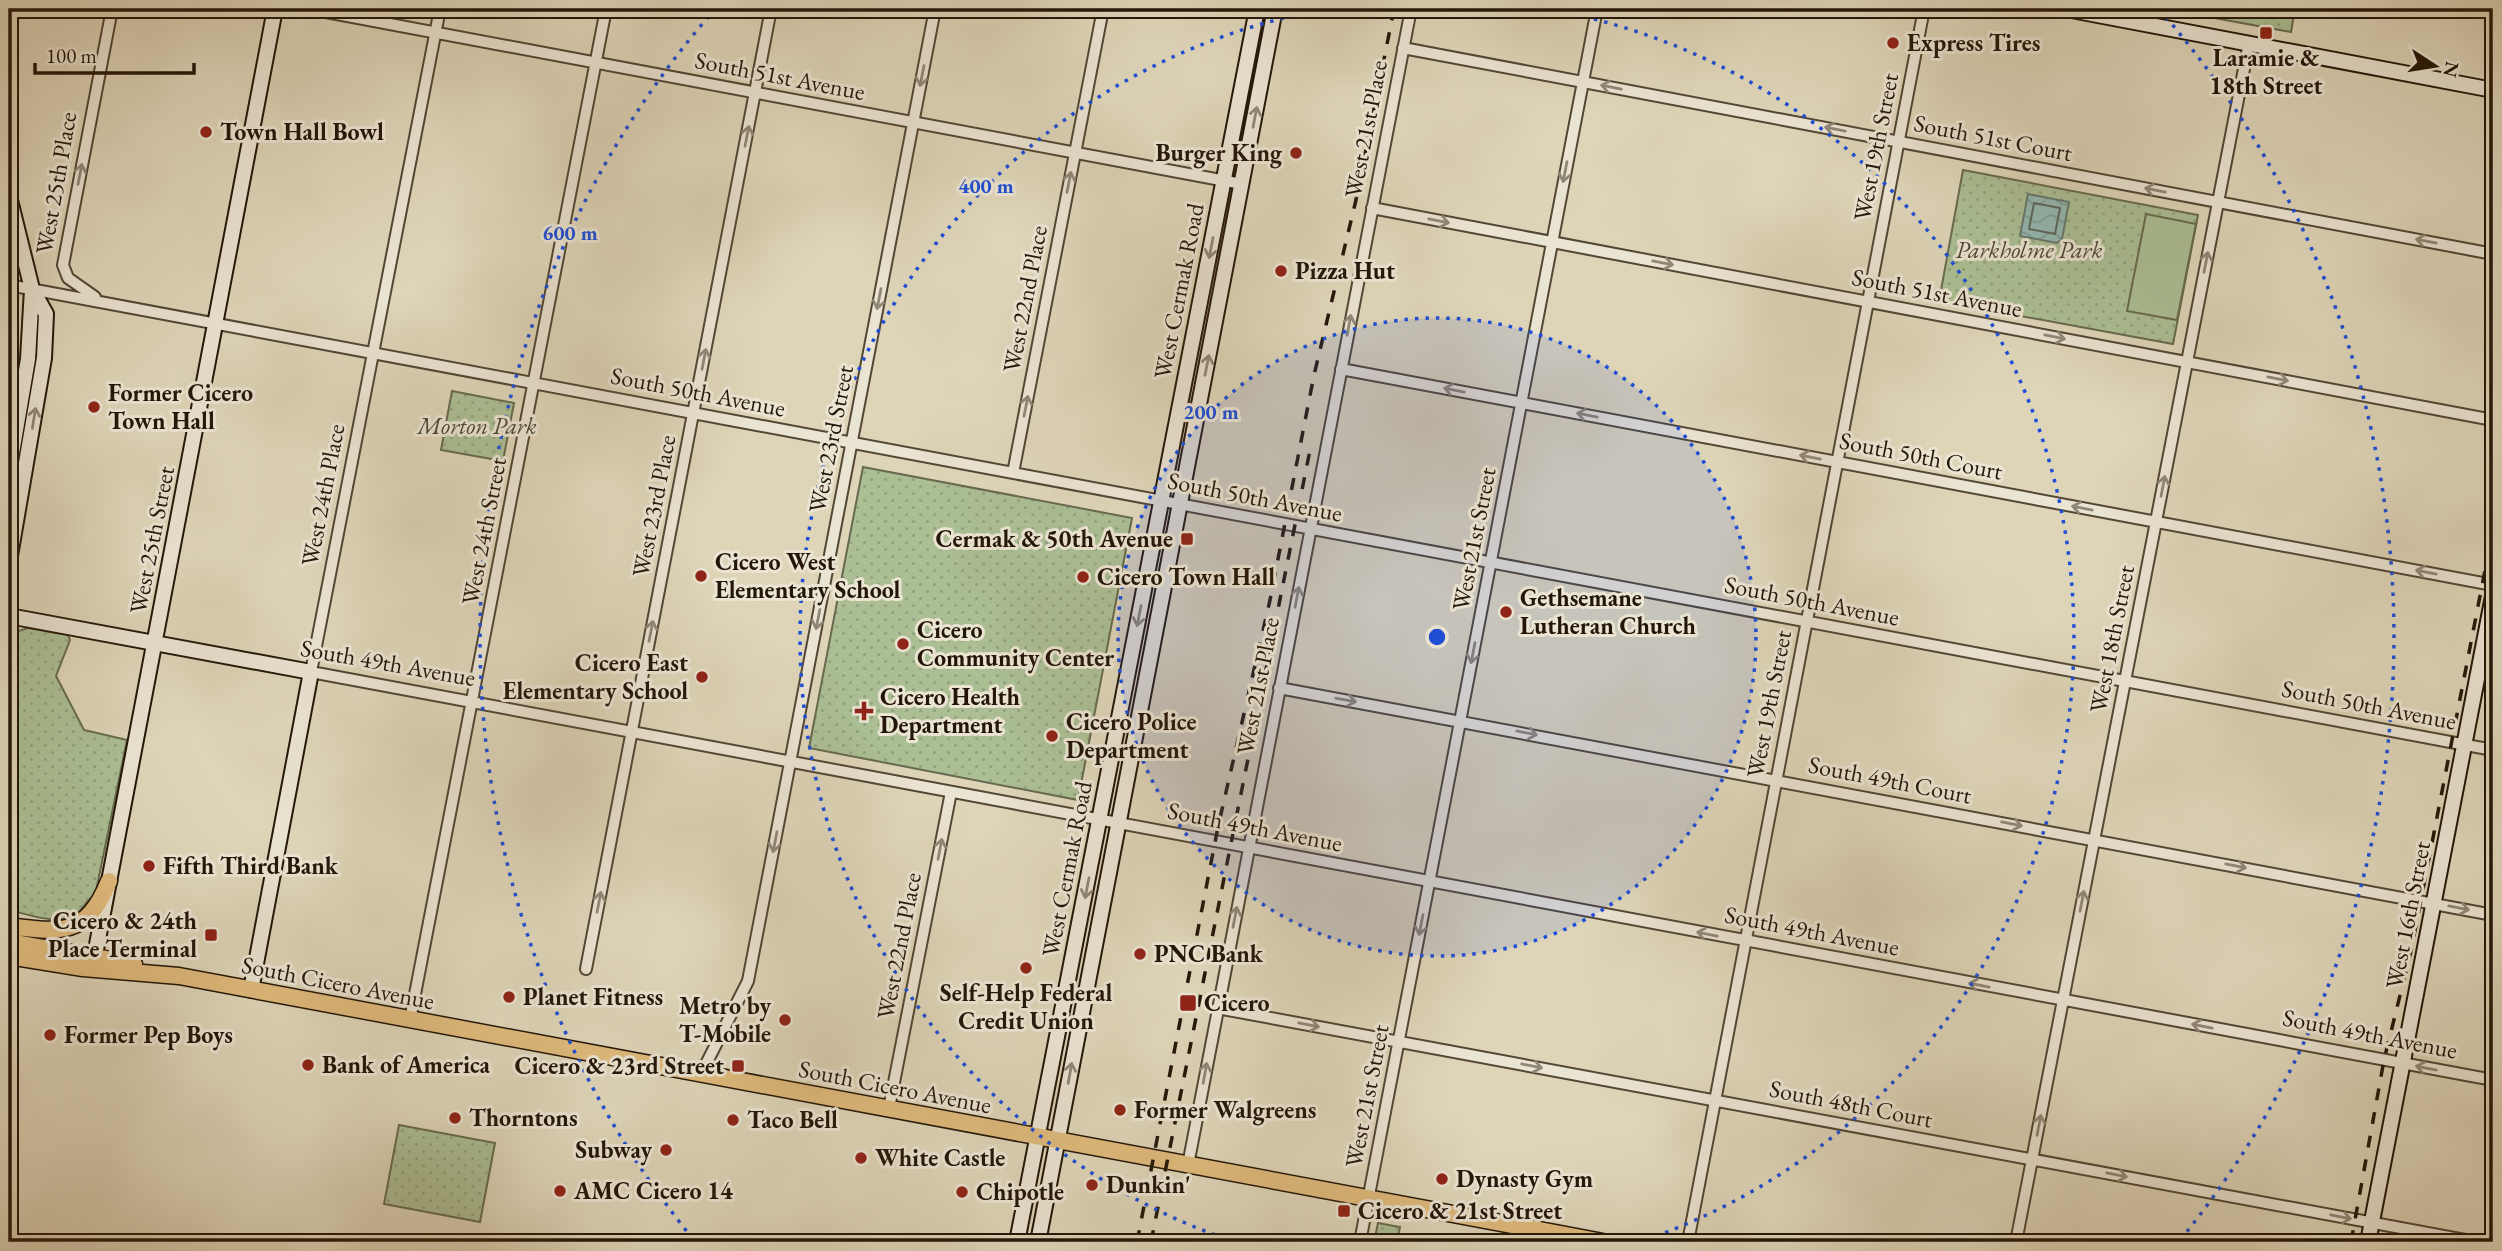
<svg xmlns="http://www.w3.org/2000/svg" width="2502" height="1251" font-family="'EB Garamond',serif">
	<style>
		.grass { fill: url(#grass-dots); stroke: #676a4e; stroke-width: 2 }
		.pitch { fill: #abbe94; stroke: #676a4e; stroke-width: 2 }
		.water { fill: url(#water-waves); stroke: #66776d; stroke-width: 2 }
		.lines { fill: none; stroke-linecap: round; stroke-linejoin: round }
		.shore { stroke: #5b675c; stroke-width: 2 }
		.street-casing { stroke: #524634; stroke-width: 14 }
		.secondary-casing { stroke: #231608; stroke-width: 18 }
		.primary-casing { stroke: #231608; stroke-width: 19 }
		.street { stroke: #eae4d2; stroke-width: 10 }
		.secondary { stroke: #eae4d2; stroke-width: 14 }
		.primary { stroke: #dfba7c; stroke-width: 16 }
		.rail { stroke: #231608; stroke-width: 3.5; stroke-dasharray: 12 12; stroke-linecap: butt }
		.oneway { stroke: #908777 }
		.ring { fill: none; stroke: #1d4ed8; stroke-width: 3.5; stroke-dasharray: 3.5 7 }
		.poi-dot { fill: #8f2418; stroke: #eae4d2; stroke-width: 2.5 }
		.labels { text-anchor: middle; stroke-width: 6; stroke-linejoin: round; paint-order: stroke }
		.poi-label { font-size: 24px; font-weight: bold; fill: #231608; stroke: #eae4d2; text-anchor: start }
		.street-label { font-size: 24px; fill: #231608; stroke: #eae4d2 }
		.park-label { font-size: 24px; font-style: italic; fill: #4c4832; stroke: #eae4d2 }
		.centre { fill: #1d4ed8; stroke: #eae4d2; stroke-width: 3.5 }
		.ring-label { font-size: 21px; text-anchor: middle; font-weight: bold; fill: #1d4ed8; stroke: #eae4d2; stroke-width: 6; stroke-linejoin: round; paint-order: stroke }
	</style>
	<defs>
		<pattern id="grass-dots" width="8" height="8" patternUnits="userSpaceOnUse" patternTransform="scale(1.75)"><rect width="8" height="8" fill="#abbe94"/><path d="M2 2h.1M6 6h.1" fill="none" stroke="#93a37e" stroke-width="1.8" stroke-linecap="round"/></pattern>
		<pattern id="water-waves" width="16" height="10" patternUnits="userSpaceOnUse" patternTransform="scale(1.75)"><rect width="16" height="10" fill="#93b8b1"/><path d="M0 5q4-4 8 0t8 0" fill="none" stroke="#7e9d97"/></pattern>
	</defs>
	<rect width="100%" height="100%" fill="#ded5b9"/>
	<filter id="stains"><feTurbulence type="fractalNoise" baseFrequency=".00286" numOctaves="4"/><feColorMatrix values="0 0 0 0 .2 0 0 0 0 .09 0 0 0 0 .02 0 0 0 .5 -.17"/></filter>
	<radialGradient id="worn" r=".72"><stop offset=".6" stop-color="#630" stop-opacity="0"/><stop offset="1" stop-color="#630" stop-opacity=".3"/></radialGradient>
	<path class="grass" d="M2165 9H2295L2291 32Z
		M1963 170 2198 215 2173 344 1939 301Z
		M452 391 514 403 503 461 441 450Z
		M863 467 1132 518 1078 800 809 748Z
		M28 628 68 635 70 640 56 676 84 730 127 740 95 896C85 899 84 910 75 915 59 926 27 914 9 910V634Z
		M399 1125 495 1143 480 1222 384 1204Z
		M1378 1223 1400 1227 1397 1242H1374Z"/>
	<path class="pitch" d="M2146 214 2196 224 2177 320 2127 311Z"/>
	<path class="water" d="M2028 194 2069 202 2062 239 2057 243 2020 236Z"/>
	<g class="lines">
		<path class="shore" d="M2034 203 2060 208 2055 234 2029 229Z"/>
		<defs>
			<path id="street" d="M310 9 1242 184
				M440 9 311 672 2493 1080
				M1403 48 2493 254
				M1372 208 2493 420
				M9 285 2493 750
				M95 297 68 278 63 265 112 9
				M1341 369 2493 585
				M1013 473 1103 9
				M1279 688 2493 915
				M586 969 771 9
				M1217 1008 2476 1242
				M410 1020 606 9
				M701 1074 748 981 935 9
				M889 1108 951 792
				M1188 1165 1411 9
				M1360 1242 1597 9
				M1524 1242 1527 1228
				M1688 1242 1924 9
				M2016 1242 2249 43"/>
			<path id="secondary" d="M2066 9 2493 90
				M9 196 32 289 46 314 44 358 9 562
				M9 471 28 359 32 289
				M9 616 311 672 251 990
				M95 955 275 9
				M1017 1242 1257 9
				M1038 1242 1275 9
				M2368 1242 2493 596"/>
			<path id="primary" d="M9 926C61 933 87 936 109 881
				M9 942 134 964
				M9 956 83 968 179 976 1603 1242"/>
		</defs>
		<use href="#street" class="street-casing"/>
		<use href="#secondary" class="secondary-casing"/>
		<use href="#primary" class="primary-casing"/>
		<use href="#street" class="street"/>
		<use href="#secondary" class="secondary"/>
		<use href="#primary" class="primary"/>
		<path class="rail" d="M1137 1242 1218 827 1270 600 1314 375 1356 200 1394 9
			M1151 1242 1310 450
			M2351 1242 2384 1060 2411 951 2493 529"/>
	</g>
	<defs><path id="oneway-shaft" d="M-6 0H5M1.5-3L5.5 0L1.5 3" fill="none" stroke-width="1.6" stroke-linecap="round" stroke-linejoin="round" transform="scale(1.75)"/></defs>
	<g class="oneway">
		<use href="#oneway-shaft" transform="translate(922 76) rotate(101)"/>
		<use href="#oneway-shaft" transform="translate(1611 87) rotate(-169)"/>
		<use href="#oneway-shaft" transform="translate(1255 117) rotate(-79)"/>
		<use href="#oneway-shaft" transform="translate(1835 129) rotate(-169)"/>
		<use href="#oneway-shaft" transform="translate(747 136) rotate(-79)"/>
		<use href="#oneway-shaft" transform="translate(1565 172) rotate(101)"/>
		<use href="#oneway-shaft" transform="translate(80 174) rotate(-79)"/>
		<use href="#oneway-shaft" transform="translate(1069 182) rotate(-79)"/>
		<use href="#oneway-shaft" transform="translate(2155 190) rotate(-169)"/>
		<use href="#oneway-shaft" transform="translate(1439 221) rotate(11)"/>
		<use href="#oneway-shaft" transform="translate(2426 241) rotate(-169)"/>
		<use href="#oneway-shaft" transform="translate(1211 248) rotate(101)"/>
		<use href="#oneway-shaft" transform="translate(2206 262) rotate(-79)"/>
		<use href="#oneway-shaft" transform="translate(1663 263) rotate(11)"/>
		<use href="#oneway-shaft" transform="translate(879 299) rotate(101)"/>
		<use href="#oneway-shaft" transform="translate(1349 325) rotate(-79)"/>
		<use href="#oneway-shaft" transform="translate(2055 337) rotate(11)"/>
		<use href="#oneway-shaft" transform="translate(704 359) rotate(-79)"/>
		<use href="#oneway-shaft" transform="translate(1207 365) rotate(-79)"/>
		<use href="#oneway-shaft" transform="translate(2278 379) rotate(11)"/>
		<use href="#oneway-shaft" transform="translate(1454 390) rotate(-169)"/>
		<use href="#oneway-shaft" transform="translate(1026 406) rotate(-79)"/>
		<use href="#oneway-shaft" transform="translate(1587 415) rotate(-169)"/>
		<use href="#oneway-shaft" transform="translate(34 418) rotate(-81)"/>
		<use href="#oneway-shaft" transform="translate(1810 457) rotate(-169)"/>
		<use href="#oneway-shaft" transform="translate(2163 486) rotate(-79)"/>
		<use href="#oneway-shaft" transform="translate(2082 508) rotate(-169)"/>
		<use href="#oneway-shaft" transform="translate(2426 572) rotate(-169)"/>
		<use href="#oneway-shaft" transform="translate(1297 597) rotate(-79)"/>
		<use href="#oneway-shaft" transform="translate(1139 616) rotate(101)"/>
		<use href="#oneway-shaft" transform="translate(818 619) rotate(101)"/>
		<use href="#oneway-shaft" transform="translate(651 631) rotate(-79)"/>
		<use href="#oneway-shaft" transform="translate(1473 653) rotate(101)"/>
		<use href="#oneway-shaft" transform="translate(1346 700) rotate(10)"/>
		<use href="#oneway-shaft" transform="translate(1527 733) rotate(11)"/>
		<use href="#oneway-shaft" transform="translate(2012 824) rotate(11)"/>
		<use href="#oneway-shaft" transform="translate(775 842) rotate(101)"/>
		<use href="#oneway-shaft" transform="translate(940 849) rotate(-79)"/>
		<use href="#oneway-shaft" transform="translate(2236 866) rotate(11)"/>
		<use href="#oneway-shaft" transform="translate(1087 888) rotate(101)"/>
		<use href="#oneway-shaft" transform="translate(2082 901) rotate(-79)"/>
		<use href="#oneway-shaft" transform="translate(599 902) rotate(-79)"/>
		<use href="#oneway-shaft" transform="translate(2459 908) rotate(11)"/>
		<use href="#oneway-shaft" transform="translate(1235 917) rotate(-79)"/>
		<use href="#oneway-shaft" transform="translate(1421 925) rotate(101)"/>
		<use href="#oneway-shaft" transform="translate(1707 934) rotate(-169)"/>
		<use href="#oneway-shaft" transform="translate(1979 985) rotate(-169)"/>
		<use href="#oneway-shaft" transform="translate(1309 1025) rotate(11)"/>
		<use href="#oneway-shaft" transform="translate(2202 1026) rotate(-169)"/>
		<use href="#oneway-shaft" transform="translate(1532 1066) rotate(11)"/>
		<use href="#oneway-shaft" transform="translate(2426 1068) rotate(-169)"/>
		<use href="#oneway-shaft" transform="translate(1070 1073) rotate(-80)"/>
		<use href="#oneway-shaft" transform="translate(1205 1073) rotate(-80)"/>
		<use href="#oneway-shaft" transform="translate(2039 1125) rotate(-79)"/>
		<use href="#oneway-shaft" transform="translate(2117 1175) rotate(11)"/>
		<use href="#oneway-shaft" transform="translate(2341 1217) rotate(11)"/>
	</g>
	<circle cx="1437" cy="637" r="319" fill="#1d4ed8" fill-opacity=".12"/>
	<g class="ring">
		<circle cx="1437" cy="637" r="319"/>
		<path d="M1235 1242A638 638 0 0 1 1321 10M1553 10A638 638 0 0 1 1639 1242"/>
		<path d="M693 1239A957 957 0 0 1 715 9M2159 9A957 957 0 0 1 2181 1239"/>
	</g>
	<g class="poi-dot">
		<rect x="2259" y="26" width="14" height="14" rx="3.5"/>
		<circle cx="1893" cy="43" r="7"/>
		<circle cx="206" cy="132" r="7"/>
		<circle cx="1296" cy="153" r="7"/>
		<circle cx="1281" cy="271" r="7"/>
		<circle cx="94" cy="407" r="7"/>
		<rect x="1180" y="532" width="14" height="14" rx="3.5"/>
		<circle cx="701" cy="576" r="7"/>
		<circle cx="1083" cy="577" r="7"/>
		<circle cx="1506" cy="612" r="7"/>
		<circle cx="903" cy="644" r="7"/>
		<circle cx="702" cy="677" r="7"/>
		<path d="M860.5 700.5h7v7h7v7h-7v7h-7v-7h-7v-7h7z"/>
		<circle cx="1052" cy="736" r="7"/>
		<circle cx="149" cy="866" r="7"/>
		<rect x="204" y="928" width="14" height="14" rx="3.5"/>
		<circle cx="1140" cy="954" r="7"/>
		<circle cx="1026" cy="968" r="7"/>
		<circle cx="509" cy="997" r="7"/>
		<rect x="1179" y="994" width="18" height="18" rx="3.5"/>
		<circle cx="785" cy="1020" r="7"/>
		<circle cx="50" cy="1035" r="7"/>
		<circle cx="308" cy="1065" r="7"/>
		<rect x="731" y="1059" width="14" height="14" rx="3.5"/>
		<circle cx="1120" cy="1110" r="7"/>
		<circle cx="455" cy="1118" r="7"/>
		<circle cx="733" cy="1120" r="7"/>
		<circle cx="666" cy="1150" r="7"/>
		<circle cx="861" cy="1158" r="7"/>
		<circle cx="1442" cy="1179" r="7"/>
		<circle cx="1092" cy="1185" r="7"/>
		<circle cx="560" cy="1191" r="7"/>
		<circle cx="962" cy="1192" r="7"/>
		<rect x="1337" y="1204" width="14" height="14" rx="3.5"/>
	</g>
	<g class="labels">
		<g class="poi-label">
			<text x="1907" y="51">Express Tires</text>
			<text x="2266" y="66" text-anchor="middle">Laramie &amp;<tspan x="2266" dy="28">18th Street</tspan></text>
			<text x="220" y="140">Town Hall Bowl</text>
			<text x="1282" y="161" text-anchor="end">Burger King</text>
			<text x="1295" y="279">Pizza Hut</text>
			<text x="108" y="401">Former Cicero<tspan x="108" dy="28">Town Hall</tspan></text>
			<text x="1173" y="547" text-anchor="end">Cermak &amp; 50th Avenue</text>
			<text x="715" y="570">Cicero West<tspan x="715" dy="28">Elementary School</tspan></text>
			<text x="1097" y="585">Cicero Town Hall</text>
			<text x="1520" y="606">Gethsemane<tspan x="1520" dy="28">Lutheran Church</tspan></text>
			<text x="917" y="638">Cicero<tspan x="917" dy="28">Community Center</tspan></text>
			<text x="688" y="671" text-anchor="end">Cicero East<tspan x="688" dy="28">Elementary School</tspan></text>
			<text x="880" y="705">Cicero Health<tspan x="880" dy="28">Department</tspan></text>
			<text x="1066" y="730">Cicero Police<tspan x="1066" dy="28">Department</tspan></text>
			<text x="163" y="874">Fifth Third Bank</text>
			<text x="197" y="929" text-anchor="end">Cicero &amp; 24th<tspan x="197" dy="28">Place Terminal</tspan></text>
			<text x="1154" y="962">PNC Bank</text>
			<text x="1026" y="1001" text-anchor="middle">Self-Help Federal<tspan x="1026" dy="28">Credit Union</tspan></text>
			<text x="523" y="1005">Planet Fitness</text>
			<text x="1204" y="1011">Cicero</text>
			<text x="771" y="1014" text-anchor="end">Metro by<tspan x="771" dy="28">T-Mobile</tspan></text>
			<text x="64" y="1043">Former Pep Boys</text>
			<text x="322" y="1073">Bank of America</text>
			<text x="724" y="1074" text-anchor="end">Cicero &amp; 23rd Street</text>
			<text x="1134" y="1118">Former Walgreens</text>
			<text x="469" y="1126">Thorntons</text>
			<text x="747" y="1128">Taco Bell</text>
			<text x="652" y="1158" text-anchor="end">Subway</text>
			<text x="875" y="1166">White Castle</text>
			<text x="1456" y="1187">Dynasty Gym</text>
			<text x="1106" y="1193">Dunkin'</text>
			<text x="574" y="1199">AMC Cicero 14</text>
			<text x="976" y="1200">Chipotle</text>
			<text x="1358" y="1219">Cicero &amp; 21st Street</text>
		</g>
		<g class="street-label">
			<text transform="translate(780 76) rotate(11)" y="8">South 51st Avenue</text>
			<text transform="translate(1366 129) rotate(-79)" y="8">West 21st Place</text>
			<text transform="translate(1993 138) rotate(11)" y="8">South 51st Court</text>
			<text transform="translate(1876 147) rotate(-79)" y="8">West 19th Street</text>
			<text transform="translate(56 183) rotate(-80)" y="8">West 25th Place</text>
			<text transform="translate(1179 291) rotate(-79)" y="8">West Cermak Road</text>
			<text transform="translate(1937 293) rotate(11)" y="8">South 51st Avenue</text>
			<text transform="translate(1025 299) rotate(-79)" y="8">West 22nd Place</text>
			<text transform="translate(698 392) rotate(11)" y="8">South 50th Avenue</text>
			<text transform="translate(831 439) rotate(-79)" y="8">West 23rd Street</text>
			<text transform="translate(1921 456) rotate(11)" y="8">South 50th Court</text>
			<text transform="translate(323 495) rotate(-79)" y="8">West 24th Place</text>
			<text transform="translate(1255 497) rotate(11)" y="8">South 50th Avenue</text>
			<text transform="translate(654 506) rotate(-79)" y="8">West 23rd Place</text>
			<text transform="translate(484 531) rotate(-79)" y="8">West 24th Street</text>
			<text transform="translate(1474 539) rotate(-79)" y="8">West 21st Street</text>
			<text transform="translate(152 540) rotate(-79)" y="8">West 25th Street</text>
			<text transform="translate(1812 601) rotate(11)" y="8">South 50th Avenue</text>
			<text transform="translate(2112 639) rotate(-79)" y="8">West 18th Street</text>
			<text transform="translate(388 663) rotate(10)" y="8">South 49th Avenue</text>
			<text transform="translate(1258 686) rotate(-79)" y="8">West 21st Place</text>
			<text transform="translate(1769 704) rotate(-79)" y="8">West 19th Street</text>
			<text transform="translate(2369 705) rotate(11)" y="8">South 50th Avenue</text>
			<text transform="translate(1890 780) rotate(11)" y="8">South 49th Court</text>
			<text transform="translate(1255 827) rotate(11)" y="8">South 49th Avenue</text>
			<text transform="translate(1067 869) rotate(-79)" y="8">West Cermak Road</text>
			<text transform="translate(2408 915) rotate(-79)" y="8">West 16th Street</text>
			<text transform="translate(1812 931) rotate(11)" y="8">South 49th Avenue</text>
			<text transform="translate(899 946) rotate(-79)" y="8">West 22nd Place</text>
			<text transform="translate(338 983) rotate(11)" y="8">South Cicero Avenue</text>
			<text transform="translate(2370 1034) rotate(11)" y="8">South 49th Avenue</text>
			<text transform="translate(895 1087) rotate(11)" y="8">South Cicero Avenue</text>
			<text transform="translate(1367 1096) rotate(-79)" y="8">West 21st Street</text>
			<text transform="translate(1851 1104) rotate(11)" y="8">South 48th Court</text>
		</g>
		<g class="park-label">
			<text x="2029" y="258">Parkholme Park</text>
			<text x="477" y="434">Morton Park</text>
		</g>
	</g>
	<circle cx="1437" cy="637" r="10" class="centre"/>
	<g class="ring-label">
		<text x="986" y="193">400 m</text>
		<text x="570" y="240">600 m</text>
		<text x="1211" y="419">200 m</text>
	</g>
	<rect width="2502" height="1251" fill="none" stroke="#ded5b9" stroke-width="35"/>
	<rect x="10" y="10" width="2481" height="1230" fill="none" stroke="#231608" stroke-width="3.5"/>
	<rect x="18" y="18" width="2467" height="1216" fill="none" stroke="#231608" stroke-width="2"/>
	<g transform="translate(2435 66) rotate(102)" stroke="#eae4d2" stroke-width="5" paint-order="stroke">
	<path d="M0-5L12 26L0 18L-12 26Z" fill="#231608"/>
	<text y="-10" font-size="19" font-weight="bold" text-anchor="middle" fill="#231608">N</text>
	</g>
	<path d="M35 63v10h159v-10" fill="none" stroke="#231608" stroke-width="3.5"/>
	<text x="46" y="63" font-size="21" fill="#231608" stroke="#eae4d2" stroke-width="5" paint-order="stroke">100 m</text>
	<rect width="100%" height="100%" filter="url(#stains)"/>
	<rect width="100%" height="100%" fill="url(#worn)"/>
</svg>
